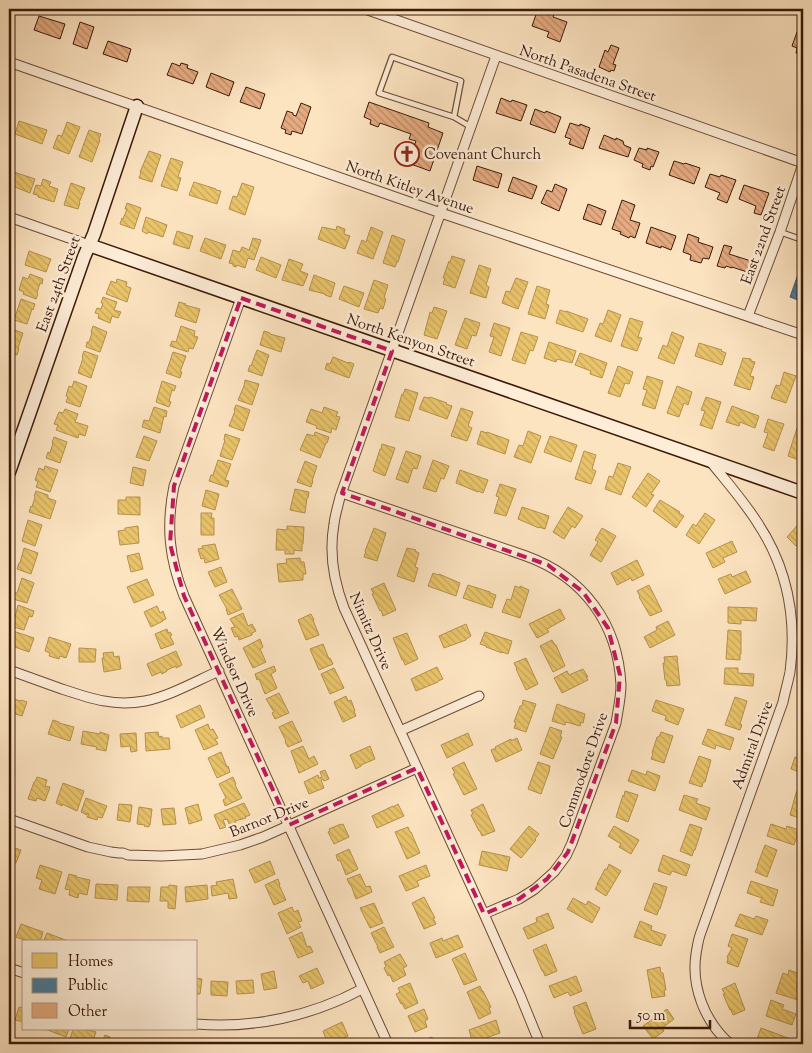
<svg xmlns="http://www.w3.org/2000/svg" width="812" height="1053" font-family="'Sorts Mill Goudy',serif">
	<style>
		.homes { fill: url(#homes-back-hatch); stroke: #b5914d }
		.public { fill: url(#public-back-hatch); stroke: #425e70 }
		.building { fill: url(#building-back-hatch); stroke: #3b1a08 }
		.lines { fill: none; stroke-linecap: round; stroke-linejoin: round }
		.lane-casing { stroke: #6c4c36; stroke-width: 7 }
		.street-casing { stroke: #6c4c36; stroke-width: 11 }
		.secondary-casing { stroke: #3b1a08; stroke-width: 15 }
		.lane { stroke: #feedd7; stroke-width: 4.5 }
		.street { stroke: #feedd7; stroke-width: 9 }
		.secondary { stroke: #feedd7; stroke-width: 12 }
		.marked { fill: none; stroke: #c2185b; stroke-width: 4; stroke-dasharray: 10 6; stroke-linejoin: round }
		.labels { text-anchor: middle; stroke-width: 5; stroke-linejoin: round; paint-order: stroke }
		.street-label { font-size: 15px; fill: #3b1a08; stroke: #feedd7 }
		.poi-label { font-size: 15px; fill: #3b1a08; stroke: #feedd7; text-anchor: start }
	</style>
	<defs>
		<pattern id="homes-back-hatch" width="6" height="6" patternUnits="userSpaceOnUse" patternTransform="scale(1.25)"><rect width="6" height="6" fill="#e9c46a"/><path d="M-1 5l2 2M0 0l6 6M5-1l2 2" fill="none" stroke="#c9a85a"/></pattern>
		<pattern id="public-back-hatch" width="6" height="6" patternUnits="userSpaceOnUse" patternTransform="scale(1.25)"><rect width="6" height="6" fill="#457b9d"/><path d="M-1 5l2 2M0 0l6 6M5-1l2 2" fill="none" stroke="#3b647e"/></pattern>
		<pattern id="building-back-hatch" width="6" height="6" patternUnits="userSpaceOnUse" patternTransform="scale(1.25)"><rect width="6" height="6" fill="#e6ab81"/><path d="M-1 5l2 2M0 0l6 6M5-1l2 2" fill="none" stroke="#bc8a68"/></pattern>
	</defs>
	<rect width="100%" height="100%" fill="#fde4c1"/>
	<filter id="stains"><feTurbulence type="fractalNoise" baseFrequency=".004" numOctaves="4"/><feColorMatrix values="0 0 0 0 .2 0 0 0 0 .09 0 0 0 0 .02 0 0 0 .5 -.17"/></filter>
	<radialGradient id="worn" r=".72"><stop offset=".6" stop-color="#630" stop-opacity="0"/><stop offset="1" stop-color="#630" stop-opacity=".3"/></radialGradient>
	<path class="homes" d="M19 121 47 130 42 144 15 134Z
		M67 122 80 127 69 154 53 148 58 135 62 136Z
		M89 130 101 134 99 139 100 140 92 162 79 157Z
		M149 151 161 155 152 182 139 178 141 173 140 172Z
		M171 158 183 162 178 177 181 178 177 191 161 186Z
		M14 172 35 179 30 193 10 185Z
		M43 179 51 182 49 186 58 189 54 202 38 197V195L33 194 36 185 41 186Z
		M194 182 216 189V190L221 191 217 204 189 195Z
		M71 183 85 188 79 203H80L78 209 64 205Z
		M242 183 254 187 245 215 229 209 233 196 237 197Z
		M127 203 141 208 134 229 120 224 122 218 123 219 127 209H125Z
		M146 217 167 225 163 237 148 232 147 234 142 231Z
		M337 226 345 229 344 234 350 236 345 249 318 239 322 227 336 230Z
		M371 227 383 232 373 259 357 253 362 240 366 242Z
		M177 231 193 236 189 249 173 244Z
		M392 235 405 240 398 262H397L395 267 383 263Z
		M205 238 226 245 221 259 200 251Z
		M253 238 261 240 254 260 248 258 245 268 237 265 236 267 233 266V264L229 263 233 250 240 252 242 247 249 250Z
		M29 251 51 259 46 272 25 265Z
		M452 256 465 260 455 288 443 284 445 278H443L449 261 450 262Z
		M261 257 281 265 276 278 256 270Z
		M289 259 303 264 300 271 308 274 303 286 282 280Z
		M479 265 491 269 486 285 489 287 486 298 470 293Z
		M30 274 43 279 42 284 40 283 37 293 38 294 36 299 23 294 24 292 19 290 23 277 28 279Z
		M314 275 335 283 331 297 325 295V294L309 290Z
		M516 278 528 282 518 309 502 303 506 291 510 292Z
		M117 279 127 282 126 286 131 288 127 302 106 294 111 281 116 283Z
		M374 280 388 285 384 298 386 299 383 309 380 308 378 313 364 309Z
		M344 286 364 293 359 307 339 299Z
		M537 286 550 290 546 304 549 305 545 319 528 314Z
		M103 297 117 302 114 310 121 312 118 318 112 316 110 323 98 318 99 314 95 313 97 308 101 309 103 303H101Z
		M21 299 35 304 33 310 32 309 27 324 14 320Z
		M179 302 186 304 185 305 200 309 196 323 175 316Z
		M434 307 447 311 437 339 424 335 430 312 432 313Z
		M560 310 566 312V311L588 319 583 332 556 323Z
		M608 310 621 315 611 342 595 336 600 323 603 324Z
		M465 318 480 323 476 336 472 335 467 349 455 345Z
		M630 318 643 322 638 337 642 338 637 351 621 346Z
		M494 323 510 328 501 356 489 352 494 337 490 336Z
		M93 326 107 332 100 352 86 347 87 342H89L92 333 91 332Z
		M181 326 195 331 194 336 198 337 193 349 189 348 188 352 170 346 172 341 176 342Z
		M9 328 23 333 18 348 19 349 17 355 9 352Z
		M264 331 270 333V334L285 338 281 352 260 345Z
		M521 332 538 337 533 351 530 350 525 364 512 360Z
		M672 332 684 337 674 364 658 358 663 345 667 347Z
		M549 342 576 351 572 363 557 359 556 362 544 358Z
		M699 343 722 350 721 351 726 353 722 365 695 356Z
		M257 350 269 355 262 376 248 371 250 365 251 366Z
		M84 351 98 356 91 378 78 373 83 358 82 357Z
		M173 352 186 356 180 372H182L180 378 166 373Z
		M580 353 607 363 602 378 590 374 591 371 575 365Z
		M333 357 348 363 349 362 354 364 349 378 325 369 327 363 330 364Z
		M743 358 751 359V361L755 362 750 376 754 377 750 390 734 385Z
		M618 366 633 372 629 384 625 383 620 397 608 393Z
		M784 372 796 376 786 403 771 398 776 385 780 386Z
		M647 376 663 381 655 409 642 405 647 390 643 389Z
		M245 380 259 384 252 405 238 400 244 386Z
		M74 381 87 386 80 407 66 402 68 397 66 396 69 386 72 387Z
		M162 381 176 386 174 391 172 390 169 401 171 402 169 407 156 402Z
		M677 386 692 392 688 405 684 403 679 417 667 413Z
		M405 389 418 393 409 421 395 417 402 394 403 395Z
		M424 397 429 398 430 397 447 403 446 404 452 406 447 419 419 409Z
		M706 397 721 402 712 429 700 425 705 411 701 410Z
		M236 405 250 410 243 431 229 426 235 411 234 410Z
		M732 406 759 416 755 428 740 422 739 426 726 422Z
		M154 407 167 411 166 417 164 416 160 433 142 427 144 420 149 421Z
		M324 407 338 412 336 416 340 417 336 430 332 428 331 433 316 428 317 426 306 422 311 409 322 413Z
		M461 408 473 412 468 426 472 428 467 441 451 436Z
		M65 409 78 414 75 422 88 426 85 436 79 434 78 438 56 430 58 425 54 424 59 412 63 413Z
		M768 419 784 424 774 451 763 447 768 433 764 432Z
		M797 428 803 431V448L799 460 788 456Z
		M481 431 487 433V432L509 440 505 454 477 444Z
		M528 431 541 436 531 463 514 457 519 445 523 446Z
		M315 432 329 437 327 443H326L320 458 300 450 307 434 314 436Z
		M225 434 240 439 232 460 220 456 225 440H224Z
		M144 436 157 441 149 461 136 457Z
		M550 436 577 445 571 462 544 452Z
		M54 437 67 442 60 463 46 458 48 452 50 453 53 443H52Z
		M382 444 395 448 385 476 373 471 380 449H381Z
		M406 451 421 456 417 469 413 468 408 483 396 479Z
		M584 451 596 455 592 469 596 471 591 484 575 479Z
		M218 460 231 464 225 480 229 481 227 487 209 481 211 475H213Z
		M433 460 449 466 444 479 441 478 436 492 423 488Z
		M305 461 317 466 312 481H313L311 487 297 482Z
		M618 463 631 467 621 495 605 489 609 476 613 477Z
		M45 466 58 470 50 492 36 487 38 482 35 480 39 468 44 470Z
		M133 467 146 470 143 486 130 483Z
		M460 470 488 480 483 493 478 491V492L456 483Z
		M648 473 660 481 651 494 654 495 646 507 632 497Z
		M500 484 516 489 506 516 494 513 499 497 496 496Z
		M295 489 309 492 308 498H307L305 513 290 510Z
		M206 490 219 494 215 510 202 506Z
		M36 491 48 495V498L56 501 50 519 29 512 31 506 32 507 35 497 34 496Z
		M126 497H140V515L118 514V500H126Z
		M660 500 680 512 679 513 684 516 676 528 653 511Z
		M522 507 549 516 545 529 539 527V528L518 519Z
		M568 507 583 516 575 528 572 526 564 539 553 532Z
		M201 513H212L211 518H214V535H201Z
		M705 513 715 520 699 544 686 535 693 524 696 526Z
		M803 519V539L796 546 787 537Z
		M28 520 42 525 35 546 22 541Z
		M138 526 139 543 120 545 118 531 125 530V528Z
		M287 526 304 527 303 544H302V551L294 550V554H285V550H276L277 529 287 530Z
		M374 528 386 533 377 561 364 557 366 551H365Z
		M602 528 616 536 601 562 590 555 598 542 595 540Z
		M732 541 737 552 723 558 725 562 713 568 706 553Z
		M215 544 219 559 205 563 204 558 201 559 198 549 203 548 202 546Z
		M24 548 38 553 31 574 17 569 19 563H20Z
		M407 548 416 550 415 551 419 553 415 567 418 568 414 582 397 576Z
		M139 553 143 569 131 572 127 556Z
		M300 558 301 562H304L306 574H303V580L279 582 277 564 287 563 286 559Z
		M637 560 644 575 632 581 631 578 617 585 611 573Z
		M221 567 227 582 215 587 208 572Z
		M746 571 751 582 725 594 718 579 731 574 732 577Z
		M433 573 438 575 439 574 460 583 456 596 428 586Z
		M22 578 34 583 27 603 13 599 15 593H17Z
		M147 579 154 595 134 603 127 587Z
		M384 583 396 610 383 616 381 610 380 611 372 594H374L371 589Z
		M468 585 490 592V593L496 595 492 608 463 598Z
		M649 585 662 611 650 616 639 597 640 596 637 591Z
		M515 586 520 588V586L529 590 520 618 502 612 507 599 511 600Z
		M232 589 242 609 228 615 226 609H227L219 595Z
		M18 605 34 611 32 617 29 616 24 630 10 626 12 620 14 621Z
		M157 606 160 613 163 611 166 619 163 620V621L151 627 144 612Z
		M728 607 757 608 756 621 741 620V624L728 623Z
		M560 609 565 619 547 629 549 632 537 638 529 624Z
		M243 613 248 626 252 624 256 631 252 633V635L239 640 238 636 235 637 231 628 235 627 230 619Z
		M311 614 314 620H313L319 635 306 640 298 620Z
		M668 621 675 635 650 648 644 637 657 630 656 627Z
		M466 624 471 636 466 639V640L444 648 439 636Z
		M167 629 168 633 170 632 172 635 170 636 174 644 161 649 155 634Z
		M728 630 741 631V654H740V660L726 659Z
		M13 631 34 638 29 652 9 645Z
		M485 632 512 641 508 654 502 652V653L486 647V646L480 644Z
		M407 633 418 659 405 665 403 660H402L393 638Z
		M49 637 71 644 66 658 60 656 59 659 49 656 50 653 45 651Z
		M260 639 263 647 260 649 266 662 253 668 243 648Z
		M552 640 555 645H556L565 666 553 672 540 646Z
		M323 644 329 659 330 658 333 664 319 670 310 649Z
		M79 648 96 649 95 662H79Z
		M176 651 182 665 176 668V666L167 670V671L162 674 161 672 152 676 147 664Z
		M113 652 114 657 119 656 121 669 104 672 102 658H104L103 653Z
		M677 656 680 685 667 686 666 680H665L663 663H665L664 657Z
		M526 658 538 684 526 690 516 669H517L514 663Z
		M274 666 276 671 271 674 277 688 265 694 259 679 257 680 255 674Z
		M437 667 443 679 438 681V682L416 691 411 679Z
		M334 668 344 688 330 694 321 674Z
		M725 668H738V673L754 674 753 686 724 684Z
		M583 669 588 677H586L588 680 562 693 554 678 567 671 569 675Z
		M279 693 289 713 275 719 272 713 274 712 266 699Z
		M346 696 348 701 351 700 355 711H354L356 716 343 722 334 702Z
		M9 697 20 701 21 700 27 702 22 716 9 712Z
		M735 697 747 701 740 724 742 725 740 730 725 725Z
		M523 700 536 704 526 732 514 728 516 722H514L520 706H522Z
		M656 700 684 709 678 725 665 720 666 716 652 711Z
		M557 704 585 714 583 723 581 722 580 726 566 722 565 725 552 721Z
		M200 705 205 717 181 728 176 716Z
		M53 720 59 722V723L74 727 70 741 48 734Z
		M292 721 302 741 288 747 285 742 286 741 279 727Z
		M208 724 210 730 213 729 218 738 215 739 218 744 204 750 195 730Z
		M550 727 562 731 560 737H562L553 759 540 754Z
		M708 729 734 738 730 750 716 745 715 749 702 744Z
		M83 731 100 734V732L109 735 106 751 96 749 97 747 81 744Z
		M158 732 159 737 162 736V738H169L170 749 146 751 145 733Z
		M661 732 673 736 664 763 651 759 653 754 652 753 657 737H659Z
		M136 733 137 751 131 752 130 746 121 747 120 734Z
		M468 733 473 745 447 758 441 745Z
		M517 738 522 750 496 762 491 750 496 748 495 747 511 739V741Z
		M303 746 309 759 314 756 318 764 299 773 291 751Z
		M370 746 375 759 361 765V766L356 769 350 755Z
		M221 752 227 767 228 766 230 772 217 778 208 758Z
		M699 756 711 760 705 782H703L702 787 689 783Z
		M795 757 803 760V773L791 769Z
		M464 762 477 789 464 795 453 774 455 773 452 768Z
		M538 762 550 766 549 772 541 794 528 789Z
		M325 770 329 779 324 781 323 779 321 780 324 788 309 794 304 782 318 775 319 778 322 777 320 772Z
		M632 770 646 775 647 771 660 776 655 791 628 781Z
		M37 777 47 780 45 786 50 787 45 801 37 798 36 801 28 799 34 782H35Z
		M233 777 236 784 235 785 242 798 225 806 223 800 226 798 219 784Z
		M63 783 84 791 77 811 62 804V806L56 803Z
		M799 788 803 789V819L790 815 796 793Z
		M625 791 638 795 628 822 616 817 623 795 624 796Z
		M684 795 698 799 696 803 710 808 706 820 679 810Z
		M86 798 107 806 102 818 98 817 97 820 87 817 89 814 87 813V815L81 812Z
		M244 803 250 815 245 817 246 818 235 821 236 823 230 826 227 819 223 820 226 827 220 829 214 815Z
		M119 804 132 805 130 822 117 820Z
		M198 804 202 820 189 824 185 808Z
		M398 804 404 816 377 828 372 816 393 806V807Z
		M483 804 495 831 482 836 480 831H479L471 815 473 814 471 810Z
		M139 807 152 809 150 825H149V827L144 826 145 825 137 824Z
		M174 808 176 824 163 825 161 809Z
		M341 824V825L343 824 349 837 334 844 328 832 330 831 329 829Z
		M690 824 702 828 695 850H694L692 856 680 851Z
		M771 824 786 829 787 826 799 830 794 845 767 836Z
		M529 826 539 834 535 839 536 840 521 858 510 849Z
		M614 826 639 840 631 854 619 847 621 844 608 836Z
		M408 827 410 832H411L420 853 407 859 395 832Z
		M9 841 13 843 12 847 21 850 16 863 9 860Z
		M765 845 777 850 767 877 755 872 758 866H757Z
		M349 849 358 869 346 875 340 860 338 861 336 855Z
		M482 851 510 857 507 871 502 870 479 865Z
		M663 855 690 865 686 876 672 871 670 875 658 871Z
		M270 861 275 874 255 883 249 870Z
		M609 864 621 871 606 896 595 889 598 884H597L605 869H607Z
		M40 865 62 872 55 894 39 889 42 880 36 878Z
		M426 865 430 876 417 881 419 886 406 891 399 876Z
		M69 874 77 876 76 877 90 880 87 895 79 893 78 898 69 895 70 890 65 889Z
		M360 874 366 887 370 886 372 892 356 899 351 885H350L347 879Z
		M233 879 237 898 229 899 228 893 212 896 211 886 217 885 216 882Z
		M278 879 280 885H279L286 900 274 905 265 885Z
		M751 881 778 890 773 906 760 902 762 898 747 893Z
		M654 883 667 887 660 909H659L657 915 644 910Z
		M96 884 118 885 117 900 95 898Z
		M169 885 177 886 175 909 168 908V901H160L161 887H169Z
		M207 885 208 899 186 902 185 887Z
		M128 887H150L149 902 127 901Z
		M424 897 435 918H433L436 924 424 929 412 903Z
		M573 898 586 905 588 901 600 908 592 923 567 909Z
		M374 903 383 923 370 928 360 908Z
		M292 907 294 912 298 910 302 921 298 922 301 927 287 934 278 913Z
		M548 913 554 928 528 939 523 928 537 922 536 918Z
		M740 914 754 919 756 916 768 920 762 935 735 926Z
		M640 921 652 926 651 930 666 935 661 946 634 937Z
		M21 924 43 932 40 942H30L16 937Z
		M384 927 394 947 380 953 377 947H378L371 933Z
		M302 932 307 947 310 946 313 952 298 958 289 938Z
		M47 933 68 941 67 942H43Z
		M732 934 748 939 738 967 727 963 728 958 727 957 732 948 728 946Z
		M458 935 463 947 436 958 430 943 442 938 443 941Z
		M546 944 557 971 545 976 543 971H542L533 950Z
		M465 953 477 980 464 985 452 959Z
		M400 954 407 966 403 968 406 975 393 982 390 975 388 976 384 968 386 966 384 962Z
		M660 967 661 973H663L666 990H664L665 996 652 998 647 970Z
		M317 968 324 983 311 989 308 981 303 983 299 976Z
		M789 970 800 974 798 980 800 981 796 988 801 990 798 1000 776 993 783 973 788 975Z
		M274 971 277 988 264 990 261 974Z
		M576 976 582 991 570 996 568 992 554 998 549 986Z
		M196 978 202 979 200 994H196Z
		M253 980 254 993 237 994 236 981Z
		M211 981 228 982 227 996 211 995Z
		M410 983 418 1003 405 1009 402 1003 401 1004 396 994 400 992 398 988Z
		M735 983 745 1010 733 1015 731 1010H730L723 994H725L722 989Z
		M480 986 482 991H483L491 1007 489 1008 491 1013 479 1019 467 992Z
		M771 1000 784 1005 782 1009 796 1014 792 1025 766 1016Z
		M586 1002 596 1029 583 1034 574 1012H575L573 1007Z
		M19 1007 24 1008V1022L15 1020Z
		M424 1009 428 1019 425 1021 427 1027 415 1032 408 1016Z
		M667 1009 674 1019 662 1028 664 1031 653 1039 643 1026Z
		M496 1020 500 1033 486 1038 487 1042 481 1044H473L469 1030Z
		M342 1022 348 1036 328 1044 323 1031Z
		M761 1028 788 1038 786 1044H755Z
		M45 1029H69L66 1037Z
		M73 1029H84L96 1032 92 1044H86L70 1039Z
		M105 1035 110 1037V1038L117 1041 118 1040 125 1043V1044H101Z
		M432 1037 435 1044H421L420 1042Z"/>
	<path class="public" d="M803 260V302L790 297Z"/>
	<path class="building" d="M470 9H492L490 14 483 11 482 13Z
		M538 9H549L555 11 553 17 567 22 560 42 547 37 549 32 532 26Z
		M39 16 65 24 60 39 34 30Z
		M80 22 94 27 87 49 73 44Z
		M797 32 803 34V56L796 53 797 48 792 46Z
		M108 41 131 49 127 62 103 54Z
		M611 45 619 48 613 64 616 65 614 71 611 70 610 72 599 67 605 50 608 52Z
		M172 63 180 66 181 63 188 65 187 68 198 72 193 84 167 75Z
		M211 73 234 82 229 96 206 87Z
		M246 87 265 94 260 109 240 102Z
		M501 98 511 102 512 100 527 105 521 121 496 113Z
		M369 102 429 123 428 127 443 133 430 171 408 163 416 141 409 139 411 134 380 123 378 127 370 124 371 120 364 117Z
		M301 103 311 107 302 134 292 131 291 135 285 133 286 130 281 128 287 111 293 113V115L296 116Z
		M535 109 545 113 546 111 561 117 555 133 530 124Z
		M570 123 580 126V124L590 128 583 149 569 144 571 139 565 137Z
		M604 135 616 140V138L623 141 624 145 631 148 628 157 599 148Z
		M639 148 647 150V148L659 152 653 167 651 166 650 170 642 167 643 164 634 160Z
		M674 161 684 164 685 163 700 168 694 184 669 175Z
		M477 166 502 174 498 188 473 180Z
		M710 174 720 177 721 175 736 180 727 203 717 199 720 193 705 187Z
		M513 177 537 186 532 199 508 191Z
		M555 184 567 189 559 211 541 203 547 190 552 192Z
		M744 185 769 193 761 215 754 213 756 206 739 199Z
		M622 200 635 205 630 220 640 223 635 238 630 236 629 238 620 234 621 232 612 229Z
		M588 204 606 211 601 225 583 219Z
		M651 227 676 236 671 250 661 246V248L646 243Z
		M688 234 699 238 698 242 713 247 709 259 703 258 701 263 690 260 691 255 683 252Z
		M724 245 732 247 729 254 751 261 747 272 732 267V268L726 266 725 268 717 266Z"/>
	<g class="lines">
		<defs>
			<path id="lane" d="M454 117 379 93 392 57 461 81 454 117 471 127
				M780 232 803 240"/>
			<path id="street" d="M365 9 803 163
				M496 56 340 497C338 506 335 515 334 524 329 552 334 582 344 608L484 914 520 995 540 1044
				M9 62 441 213 803 335
				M9 217 89 245
				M241 298 174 486C166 526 169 558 184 596L388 1044
				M748 316 780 232 803 164
				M710 461C726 481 743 500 757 522 787 567 797 619 790 672 788 682 785 692 783 702L700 935C698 941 697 948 696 954 691 987 705 1022 730 1044
				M342 493 526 556C584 577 618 624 621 685 621 697 618 710 616 723L572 843 566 856 554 872 535 889 519 899 484 914
				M9 670C26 676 42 682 59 688 89 698 113 707 145 701 170 696 196 681 219 671
				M400 731 479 696
				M9 819 88 847 111 852 119 853H123L128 855 162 856 202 854 240 845 263 837 417 768
				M9 968 24 973
				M196 1024C253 1029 312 1016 362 989"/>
			<path id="secondary" d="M89 245 803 493
				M9 472 84 257 94 234 137 106"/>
		</defs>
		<use href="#lane" class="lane-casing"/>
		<use href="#street" class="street-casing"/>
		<use href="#secondary" class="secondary-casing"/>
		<use href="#lane" class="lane"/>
		<use href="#street" class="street"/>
		<use href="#secondary" class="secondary"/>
	</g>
	<path class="marked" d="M241 298 392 351 342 493 548 565 583 592 608 628 620 675 616 723 568 852 547 879 519 899 484 914 417 768 289 825 184 596 170 544 174 486Z"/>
	<defs>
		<symbol id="church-ring" viewBox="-11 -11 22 22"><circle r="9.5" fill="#feedd7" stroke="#8f2418" stroke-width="1.5"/><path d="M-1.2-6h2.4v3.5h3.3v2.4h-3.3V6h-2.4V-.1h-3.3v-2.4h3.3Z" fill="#8f2418"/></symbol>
	</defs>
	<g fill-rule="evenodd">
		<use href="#church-ring" x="393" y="140" width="28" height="28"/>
	</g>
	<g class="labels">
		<g class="street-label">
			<text transform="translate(588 73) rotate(19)" y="5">North Pasadena Street</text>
			<text transform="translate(410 187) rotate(19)" y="5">North Kitley Avenue</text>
			<text transform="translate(763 235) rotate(-70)" y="5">East 22nd Street</text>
			<text transform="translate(58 284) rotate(-70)" y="5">East 24th Street</text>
			<text transform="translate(411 340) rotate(19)" y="5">North Kenyon Street</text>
			<text transform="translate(371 631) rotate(66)" y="5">Nimitz Drive</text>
			<text transform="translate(235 672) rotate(66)" y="5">Windsor Drive</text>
			<text transform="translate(752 745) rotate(-70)" y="5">Admiral Drive</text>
			<text transform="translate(583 770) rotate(-71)" y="5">Commodore Drive</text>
			<text transform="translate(269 817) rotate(-22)" y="5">Barnor Drive</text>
		</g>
		<g class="poi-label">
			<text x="424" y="159">Covenant Church</text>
		</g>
	</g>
	<rect width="812" height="1053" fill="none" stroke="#fde4c1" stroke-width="30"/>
	<rect x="10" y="10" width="792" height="1033" fill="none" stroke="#3b1a08" stroke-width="2.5"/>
	<rect x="15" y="15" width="782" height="1023" fill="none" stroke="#3b1a08"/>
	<rect x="22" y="940" width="175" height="90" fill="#feedd7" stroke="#b09984"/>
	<rect x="32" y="953" width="25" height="15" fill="#e9c46a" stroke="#b09984"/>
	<text x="68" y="966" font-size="15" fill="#3b1a08">Homes</text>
	<rect x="32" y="978" width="25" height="15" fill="#457b9d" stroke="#b09984"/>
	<text x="68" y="990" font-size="15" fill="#3b1a08">Public</text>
	<rect x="32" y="1003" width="25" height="15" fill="#e6ab81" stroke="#b09984"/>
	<text x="68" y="1016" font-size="15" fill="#3b1a08">Other</text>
	<path d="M630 1020v8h80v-8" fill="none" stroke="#3b1a08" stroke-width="2.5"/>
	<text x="637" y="1020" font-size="15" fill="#3b1a08" stroke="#feedd7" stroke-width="4" paint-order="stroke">50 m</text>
	<rect width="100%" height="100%" filter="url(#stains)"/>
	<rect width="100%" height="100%" fill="url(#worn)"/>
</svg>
